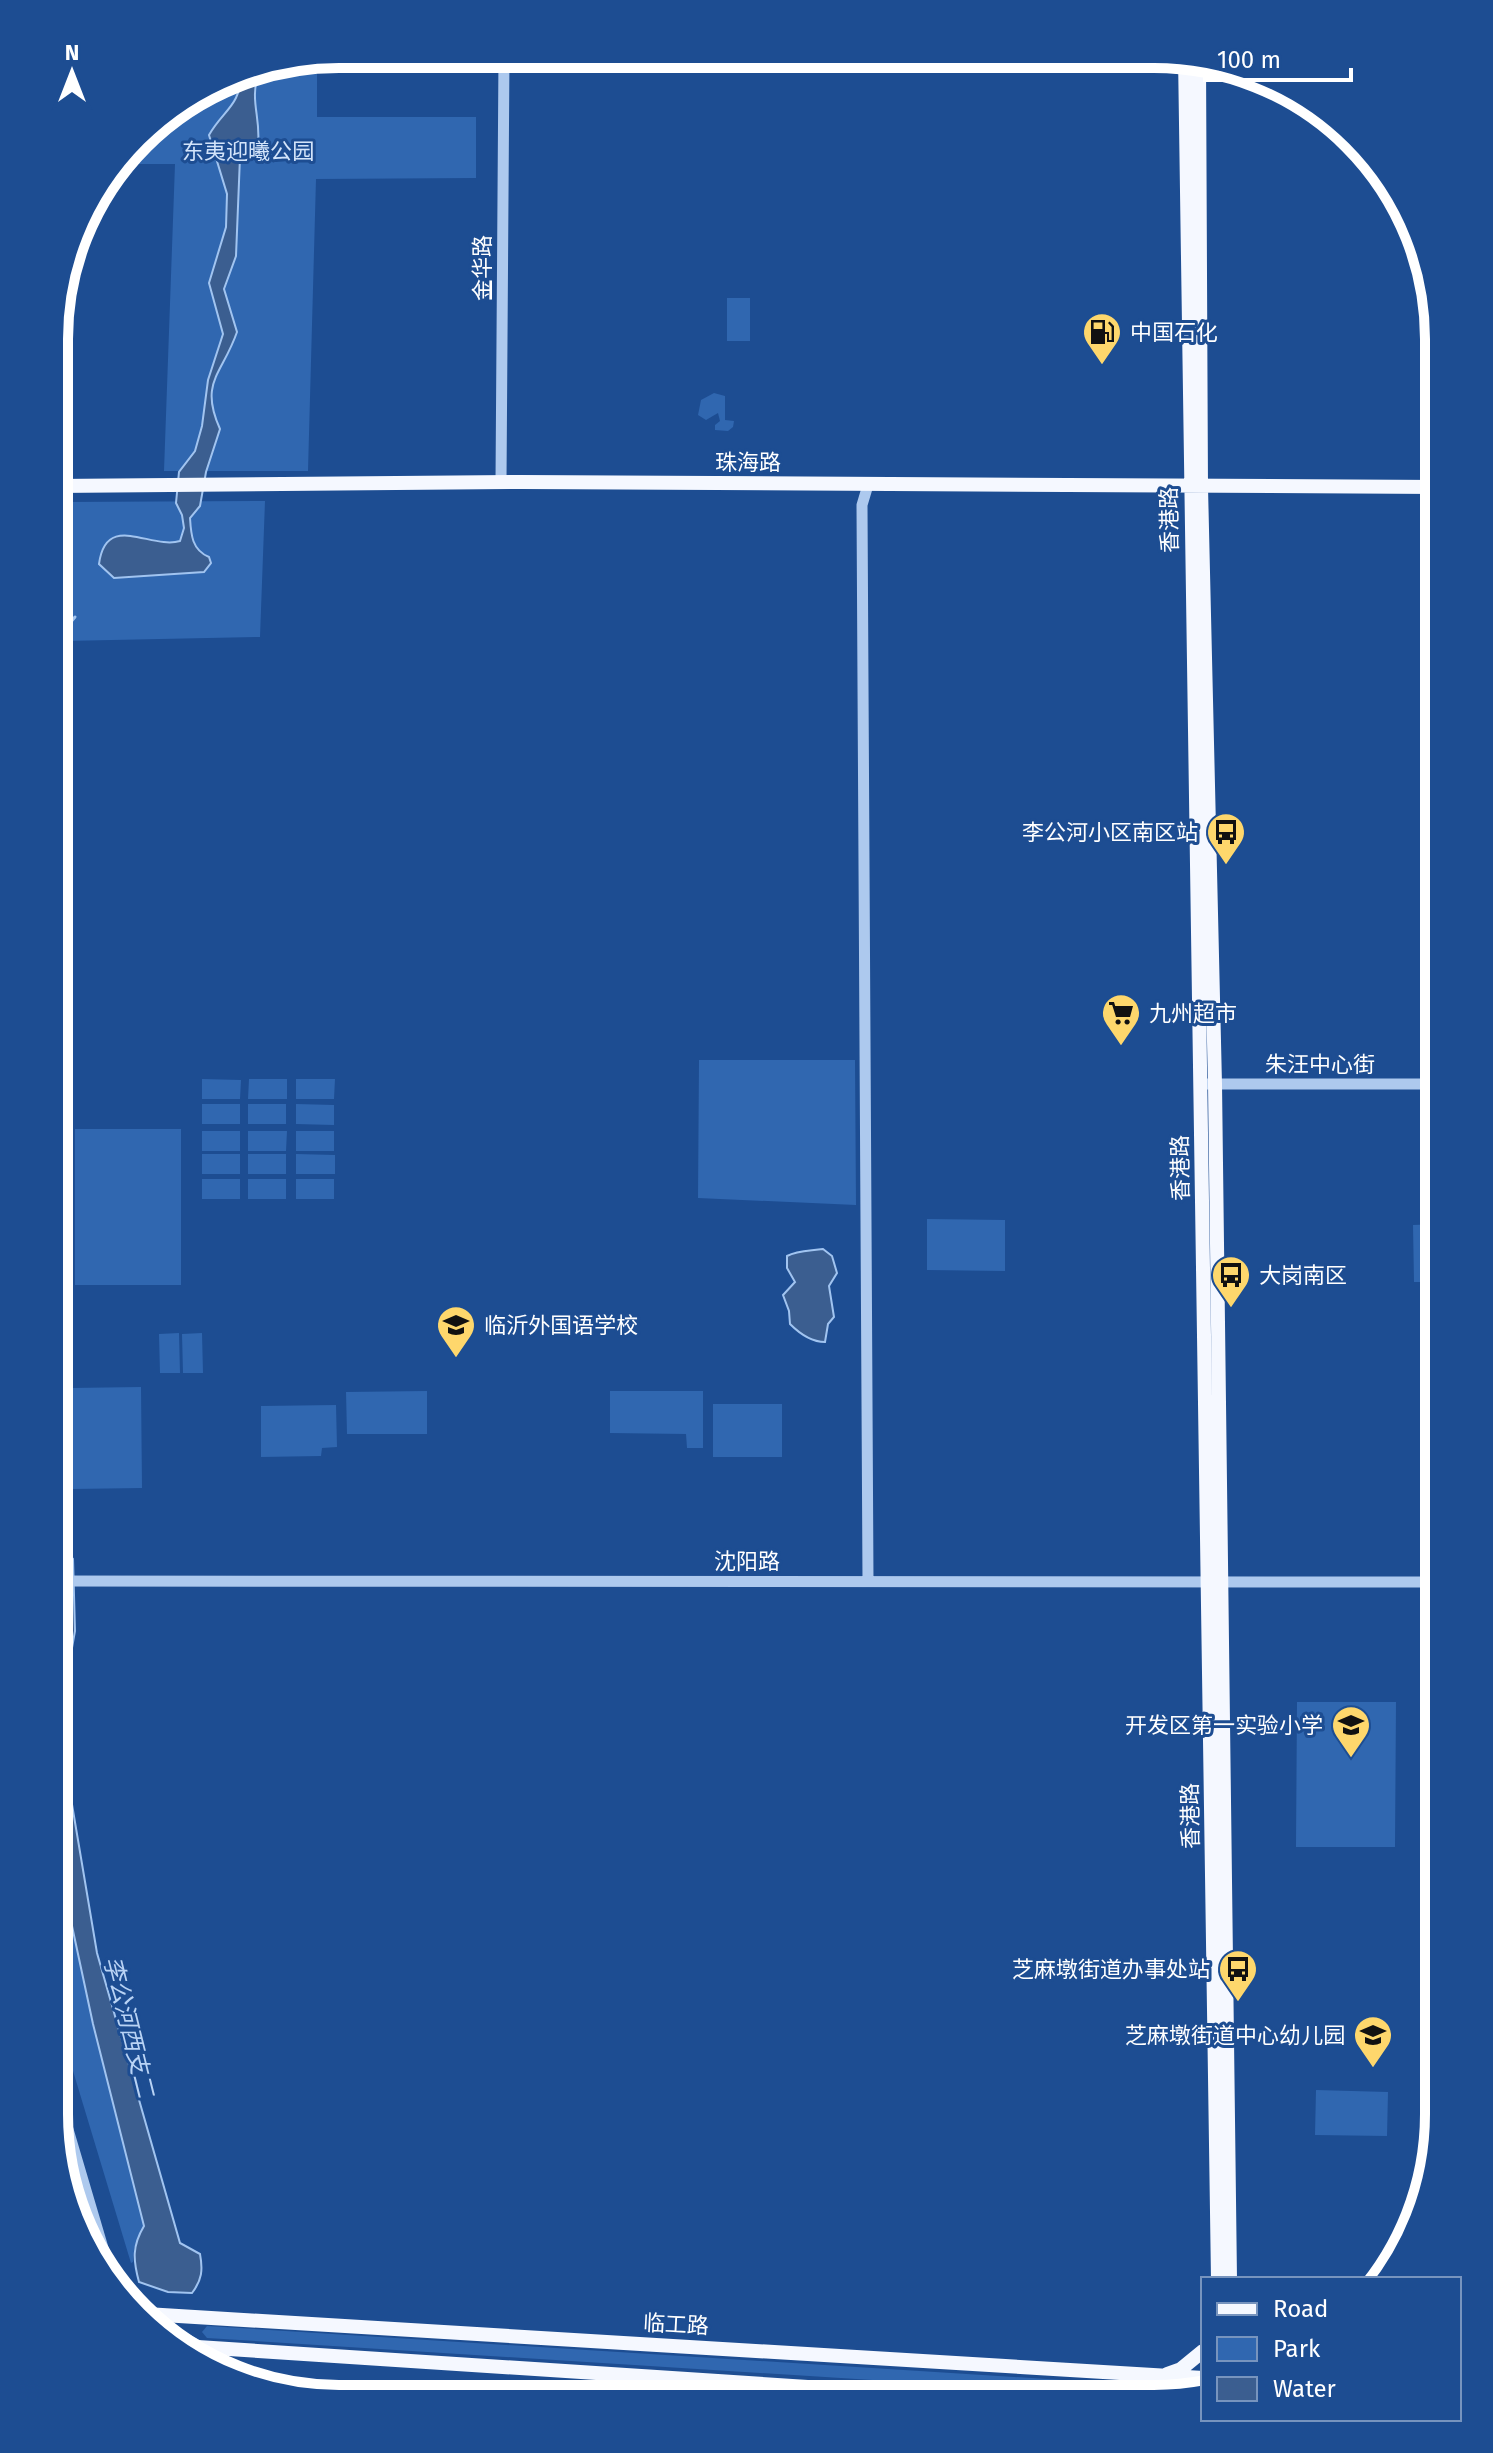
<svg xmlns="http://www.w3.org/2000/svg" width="1493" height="2453" font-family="'Fira Sans','Noto Sans SC',sans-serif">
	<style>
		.green { fill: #3067b0 }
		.water { fill: #3b5e90; stroke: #a1c4f0; stroke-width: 2 }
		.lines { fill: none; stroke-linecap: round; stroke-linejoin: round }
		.stream { stroke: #a1c4f0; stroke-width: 3 }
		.minor { stroke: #adc9ee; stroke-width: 11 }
		.major { stroke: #f5f8ff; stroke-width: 14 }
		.labels { text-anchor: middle; stroke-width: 6; stroke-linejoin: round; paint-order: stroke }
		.park-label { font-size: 22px; fill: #d3e4fa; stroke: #1d4d92 }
		.street-label { font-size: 22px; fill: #fff; stroke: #1d4d92 }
		.poi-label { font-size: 22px; fill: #fff; stroke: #1d4d92; text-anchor: start }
		.water-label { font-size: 24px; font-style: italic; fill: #b9d3f5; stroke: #1d4d92 }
		.rim { fill: none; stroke: #fff; stroke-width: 10 }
	</style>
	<rect width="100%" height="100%" fill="#1d4d92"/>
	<path class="green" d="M317 58V117H476V178L316 179 308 471H164L175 164H121C136 145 151 115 177 115L178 108 231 76Z
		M727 298H750V341H727Z
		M714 393 725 396V420L734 421 733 427 728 431 715 430V425L720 421 718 413 706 420 698 415 701 400Z
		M265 501 260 637 64 641 70 610 56 608V553L63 502Z
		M699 1060H855L856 1205 698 1198Z
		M202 1079 241 1080 240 1099H202Z
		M249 1079H287V1099H248Z
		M296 1079H335L334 1099H296Z
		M202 1104H240V1124H202Z
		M248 1104H286V1124H248Z
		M296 1104 334 1105V1125L296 1124Z
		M75 1129H181V1285H75Z
		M202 1131H240V1151H202Z
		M248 1131H287L286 1151H248Z
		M296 1131H334V1151H296Z
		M202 1154H240V1174H202Z
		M248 1154H286V1174H248Z
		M296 1154 335 1155V1174H296Z
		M202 1179H240V1199H202Z
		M248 1179H286V1199H248Z
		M296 1179H334V1199H296Z
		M927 1219 1005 1220V1271L927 1270Z
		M1439 1224V1282H1414L1413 1225Z
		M179 1333 180 1373H160L159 1334Z
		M202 1333 203 1373H183L182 1334Z
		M141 1387 142 1488 72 1489 71 1388Z
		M427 1391V1434H347L346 1392Z
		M610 1391H703V1448H687L686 1434 610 1433Z
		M713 1404H782V1457H713Z
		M336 1405 337 1447 322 1448 321 1456 261 1457V1406Z
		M1297 1702H1396L1395 1847H1296Z
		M54 1830C78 1963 111 2094 144 2226L134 2249 133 2262 131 2263 54 2008Z
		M1316 2090 1388 2092 1387 2136 1315 2135Z
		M207 2326 1157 2386 1161 2392 1156 2398 207 2338 202 2332Z"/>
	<path class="water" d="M259 70C249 103 261 115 258 145L240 157 236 256 224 289 237 332C222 375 199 382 220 429L206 472 200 506 190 518C191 535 192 550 209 557L211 563 204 572 114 578 99 564C106 511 151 550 180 541L184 528 182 515 176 503 179 472 195 451 202 426 208 380 223 334 209 283 226 227 227 194 209 135C223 110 241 106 241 73Z
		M823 1249 832 1256 837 1273 829 1286 834 1317 828 1324 825 1342C812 1342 799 1333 790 1324L789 1311 783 1295 795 1282 787 1268V1256C798 1250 810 1251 823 1249Z
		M55 1539 73 1559 75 1631 59 1721 61 1739 97 1953 180 2243 200 2254C203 2270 202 2280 192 2293L168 2292 139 2282C133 2260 132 2246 144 2226L93 2024 69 1912 54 1830Z"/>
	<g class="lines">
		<path class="stream" d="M56 645 64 630 75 617"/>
		<path class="minor" d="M501 482 504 54
			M868 485 862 505 868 1581
			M1207 1084H1439
			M55 1581 1439 1582
			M54 2082 108 2265
			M149 2319 203 2348 206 2357"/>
		<path class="major" d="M1185 56 1218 2279
			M1199 60 1201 487 1215 1084 1230 2279
			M56 486 522 482 1439 487
			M146 2314 1203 2378
			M182 2346 992 2399
			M1167 2374 1181 2369 1203 2351"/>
	</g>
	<defs>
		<symbol id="fuel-pin" viewBox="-11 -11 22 30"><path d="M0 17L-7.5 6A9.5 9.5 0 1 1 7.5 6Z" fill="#fed76c" stroke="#1d4d92"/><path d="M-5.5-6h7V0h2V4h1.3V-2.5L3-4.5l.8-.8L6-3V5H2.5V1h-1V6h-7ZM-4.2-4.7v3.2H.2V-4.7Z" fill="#111"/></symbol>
		<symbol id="bus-pin" viewBox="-11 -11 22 30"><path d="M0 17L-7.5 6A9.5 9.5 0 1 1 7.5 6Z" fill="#fed76c" stroke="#1d4d92"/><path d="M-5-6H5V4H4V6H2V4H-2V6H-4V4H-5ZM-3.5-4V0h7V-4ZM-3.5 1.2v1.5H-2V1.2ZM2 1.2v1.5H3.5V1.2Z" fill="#111"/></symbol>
		<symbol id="supermarket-pin" viewBox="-11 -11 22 30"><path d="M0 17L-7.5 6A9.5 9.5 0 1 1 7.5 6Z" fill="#fed76c" stroke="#1d4d92"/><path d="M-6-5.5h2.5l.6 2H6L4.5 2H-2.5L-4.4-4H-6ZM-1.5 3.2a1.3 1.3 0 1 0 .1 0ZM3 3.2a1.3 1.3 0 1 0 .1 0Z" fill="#111"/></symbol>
		<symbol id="school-pin" viewBox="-11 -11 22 30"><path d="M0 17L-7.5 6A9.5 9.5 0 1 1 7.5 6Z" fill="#fed76c" stroke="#1d4d92"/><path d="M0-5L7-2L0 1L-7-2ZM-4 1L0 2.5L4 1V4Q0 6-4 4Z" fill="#111"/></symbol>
	</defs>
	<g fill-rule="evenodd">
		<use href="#fuel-pin" x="1080" y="310" width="44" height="60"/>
		<use href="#bus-pin" x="1204" y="810" width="44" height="60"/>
		<use href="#supermarket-pin" x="1099" y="991" width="44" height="60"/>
		<use href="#bus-pin" x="1209" y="1253" width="44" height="60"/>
		<use href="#school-pin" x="434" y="1303" width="44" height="60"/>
		<use href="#school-pin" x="1329" y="1703" width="44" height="60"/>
		<use href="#bus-pin" x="1216" y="1947" width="44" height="60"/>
		<use href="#school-pin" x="1351" y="2013" width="44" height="60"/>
	</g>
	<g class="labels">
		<g class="park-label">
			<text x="248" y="159">东夷迎曦公园</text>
		</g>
		<g class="street-label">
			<text transform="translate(482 268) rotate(-90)" y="8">金华路</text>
			<text x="748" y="470">珠海路</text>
			<text transform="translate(1169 520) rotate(-91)" y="8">香港路</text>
			<text x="1320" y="1072">朱汪中心街</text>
			<text transform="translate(1180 1168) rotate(-91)" y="8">香港路</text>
			<text x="747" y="1569">沈阳路</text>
			<text transform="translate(1190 1816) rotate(-91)" y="8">香港路</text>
			<text transform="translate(676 2324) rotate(3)" y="8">临工路</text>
		</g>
		<g class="poi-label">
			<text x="1130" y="340">中国石化</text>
			<text x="1198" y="840" text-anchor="end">李公河小区南区站</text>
			<text x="1149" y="1021">九州超市</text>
			<text x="1259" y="1283">大岗南区</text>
			<text x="484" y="1333">临沂外国语学校</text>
			<text x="1323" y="1733" text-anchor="end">开发区第一实验小学</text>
			<text x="1210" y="1977" text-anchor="end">芝麻墩街道办事处站</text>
			<text x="1345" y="2043" text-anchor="end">芝麻墩街道中心幼儿园</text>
		</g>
		<g class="water-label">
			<text transform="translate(129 2027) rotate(76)" y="8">李公河西支二</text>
		</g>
	</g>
	<path d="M0 0H1493V2453H0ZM339 68H1154A271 271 0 0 1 1425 339V2114A271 271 0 0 1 1154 2385H339A271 271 0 0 1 68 2114V339A271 271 0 0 1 339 68Z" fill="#1d4d92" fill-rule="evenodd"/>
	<path class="rim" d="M339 68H1154A271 271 0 0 1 1425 339V2114A271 271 0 0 1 1154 2385H339A271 271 0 0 1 68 2114V339A271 271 0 0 1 339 68Z"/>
	<rect x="1201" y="2277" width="260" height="144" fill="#1d4d92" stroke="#7794be" stroke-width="2"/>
	<rect x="1217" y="2303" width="40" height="12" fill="#f5f8ff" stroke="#7794be" stroke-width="2"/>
	<text x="1273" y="2317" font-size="24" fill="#ffffff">Road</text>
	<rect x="1217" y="2337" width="40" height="24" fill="#3067b0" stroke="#7794be" stroke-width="2"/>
	<text x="1273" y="2357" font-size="24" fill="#ffffff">Park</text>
	<rect x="1217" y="2377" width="40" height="24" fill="#3b5e90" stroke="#7794be" stroke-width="2"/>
	<text x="1273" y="2397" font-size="24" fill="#ffffff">Water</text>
	<g transform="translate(72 72)" stroke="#1d4d92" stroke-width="6" paint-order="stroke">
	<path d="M0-6L14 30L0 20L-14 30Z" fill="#ffffff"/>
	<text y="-12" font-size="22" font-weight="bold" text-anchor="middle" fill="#ffffff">N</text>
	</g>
	<path d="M1205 68v12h146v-12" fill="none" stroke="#ffffff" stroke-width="4"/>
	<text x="1217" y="68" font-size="24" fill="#ffffff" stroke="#1d4d92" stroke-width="6" paint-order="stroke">100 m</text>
</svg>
